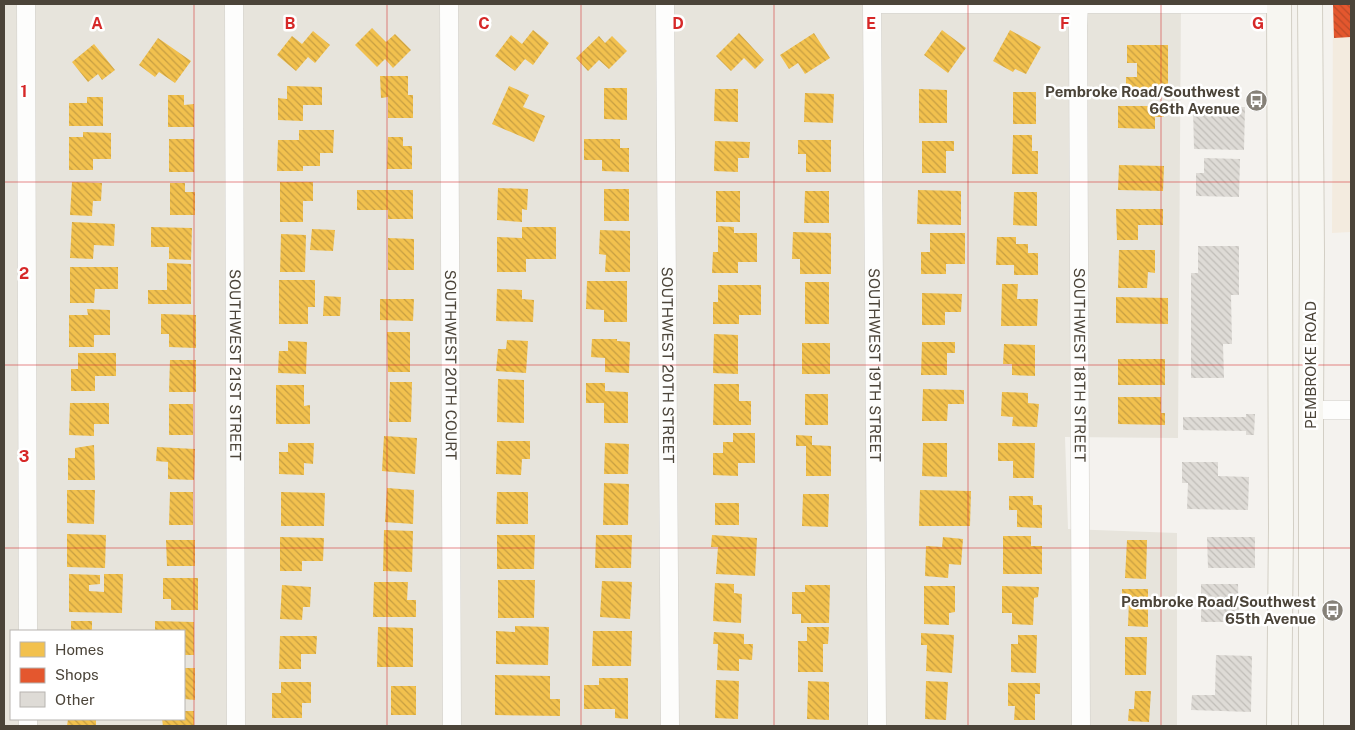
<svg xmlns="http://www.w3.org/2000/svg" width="1355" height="730" font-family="'Public Sans',sans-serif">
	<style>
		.residential { fill: #e7e4dc; fill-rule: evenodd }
		.commercial { fill: #f3ebdf }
		.homes { fill: url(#homes-back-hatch) }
		.shops { fill: url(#shops-back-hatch) }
		.building { fill: url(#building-back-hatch) }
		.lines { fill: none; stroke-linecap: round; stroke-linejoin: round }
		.street-casing { stroke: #d2d0cb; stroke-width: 19 }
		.secondary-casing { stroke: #d3cfc5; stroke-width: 26 }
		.street { stroke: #fdfdfc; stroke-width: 18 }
		.secondary { stroke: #f7f6f1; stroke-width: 24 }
		.grid { fill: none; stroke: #d62828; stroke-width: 1; stroke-opacity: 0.55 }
		.labels { text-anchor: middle; stroke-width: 5; stroke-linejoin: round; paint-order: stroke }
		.poi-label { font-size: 15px; font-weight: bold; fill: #4b4439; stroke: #fff; text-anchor: end }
		.street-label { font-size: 15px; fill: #4b4439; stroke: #fff }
		.grid-label { font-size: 16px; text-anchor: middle; font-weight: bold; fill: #d62828; stroke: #fff; stroke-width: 5; stroke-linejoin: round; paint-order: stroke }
	</style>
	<defs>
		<pattern id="homes-back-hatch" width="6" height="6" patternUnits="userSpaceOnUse" patternTransform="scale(1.25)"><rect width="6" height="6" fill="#f2c14e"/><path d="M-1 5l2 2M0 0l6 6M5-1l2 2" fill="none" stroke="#c69e42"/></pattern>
		<pattern id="shops-back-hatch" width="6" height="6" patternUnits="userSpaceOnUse" patternTransform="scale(1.25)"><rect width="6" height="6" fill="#e4572e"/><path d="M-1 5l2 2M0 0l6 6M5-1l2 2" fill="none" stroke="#bb4a28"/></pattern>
		<pattern id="building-back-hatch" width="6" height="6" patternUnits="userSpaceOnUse" patternTransform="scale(1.25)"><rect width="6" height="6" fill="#dedbd6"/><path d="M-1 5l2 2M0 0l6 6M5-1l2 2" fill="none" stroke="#c0bdb8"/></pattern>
	</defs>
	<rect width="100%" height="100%" fill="#f4f2ee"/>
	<path class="residential" d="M4 4H1181L1178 438 1065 437 1068 529 1177 533V726H4ZM11 631H184V719H11Z"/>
	<path class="commercial" d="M1333 4H1351V232L1332 233Z"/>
	<path class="homes" d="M372 28 386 42 395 34 411 50 393 68 385 59 377 67 355 45Z
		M533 30 549 43 533 65 525 59 515 71 495 56 511 35 522 44Z
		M942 30 966 48 948 73 924 55Z
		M1010 30 1041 47 1026 74 1015 69 1013 72 993 61Z
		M313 31 330 45 315 63 308 57 296 71 277 55 292 36 302 44Z
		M739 33 764 60 755 69 744 58 731 71 716 56Z
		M814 33 830 58 805 74 798 63 789 69 780 55Z
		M599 36 605 43 612 36 627 51 609 69 599 60 588 71 576 58Z
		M158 38 191 61 175 83 159 72 155 77 139 65Z
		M94 44 115 70 102 80 98 74 88 82 72 62Z
		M1127 45H1168V96H1126V77H1137V63H1127Z
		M380 76H408V95H413V118H388V97L381 98Z
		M287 86 322 87V105H303V121L278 120V98L287 99Z
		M509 86 529 95 523 107 545 116 534 142 492 124Z
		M604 88H627V120L604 119Z
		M715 89H738V122L714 121Z
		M919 89 947 90V123H919Z
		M1013 92H1036V124H1013Z
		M805 93 834 94 833 123 804 122Z
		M168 95H184V105L194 104V127H168Z
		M87 97H103V126H69V103H87Z
		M1118 106H1164V117H1155V129L1118 128Z
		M299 130H334L333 153H320V166H303V171H277L278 140H299Z
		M83 132 111 133V159H93V170H69V137H83Z
		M1013 135H1032V151H1038V174H1012Z
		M388 137H403V146H412V169H387Z
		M169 139H194V172H169Z
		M584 139H620V148H629V172L602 171V160H584Z
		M798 140H831V172H806V154H798Z
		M715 141 750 142 749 158H738V172L714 171Z
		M922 141H954V151H946V173H922Z
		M1119 165 1164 166 1163 191 1118 190Z
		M72 182 102 183 101 201H93L92 216 70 215Z
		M280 182H313V201H303V222H280Z
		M170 183H185V192H195V215H170Z
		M498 188 528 189 527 210 522 209V222L497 220Z
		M604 189H629V221H604Z
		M357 190H413V219H388V210H357Z
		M918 190 961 191V225L917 224Z
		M716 191H740V222H716Z
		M805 191H829V223H804Z
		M1014 192H1037V226L1013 225Z
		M1116 209H1163V225H1138V240H1117Z
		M72 222 115 224 114 246 94 245 93 259 70 258Z
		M718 226 734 227V233H757V262H738V273H712L713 252H718Z
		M151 227 192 228 191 260 169 259V247H151Z
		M522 227H556V259H526V272H497V237L522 238Z
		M312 229 335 230 333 251 310 250Z
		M600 230 630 231V272H605L606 255 599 254Z
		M793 232 831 233V274H800V259H792Z
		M930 233H965V264H946V274H921V252H930Z
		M281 234 306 235 305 272H280Z
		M997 237H1016V244H1028V253H1038V275H1014V265H996Z
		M388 238 414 239V270H388Z
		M1119 250H1155V273L1148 272 1147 288H1118Z
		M167 263 191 264V304H148V290H167Z
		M70 267H118V289H95L94 303H70Z
		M279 280H315V307H308V324H279Z
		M587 281H627V322H604V310L586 309Z
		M805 282H829V324H805Z
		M1002 284H1018L1017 299H1038L1037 326H1001Z
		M718 285H761V315H739V324H713V302H718Z
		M497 289 522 290V299L534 300 533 322 496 321Z
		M922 293 962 294 961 312H945V325H922Z
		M324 296 341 297 340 316H323Z
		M1116 297 1168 298V324L1116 323Z
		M380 299H414L413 321 380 320Z
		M87 309 110 310V335H94V347H69V315H88Z
		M161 314 196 315V348L169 347V334H161Z
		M387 332H410V372H388Z
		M714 334 738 335V374L713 373Z
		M592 339H617V341L630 342 629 373 605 372V358L591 357Z
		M507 340 528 341 526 373 496 371 498 349H506Z
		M288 341 307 342 306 374 278 373 279 351H288Z
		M922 342H955V353H947V375H921Z
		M802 343H830V374H802Z
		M1004 344 1035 345V376L1012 375V364H1003Z
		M78 353H116V376H95V391H71V369H78Z
		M1118 359H1165V385H1118Z
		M170 360H196V392H169Z
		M498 379 524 380V423L497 422Z
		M390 382H412L411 422H389Z
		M586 383H605V391L628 392V423H604V403H586Z
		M714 384H739V401H751V425H713Z
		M276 385H304V406L310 405V424H276Z
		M923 389 964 390V404H948L947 421H922Z
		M1002 392 1028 393V403L1039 404 1037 427 1012 426 1013 417 1001 416Z
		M805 394H828V425H805Z
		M1118 397H1161V413H1165V425L1118 424Z
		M70 403H109V424H94V436L69 435Z
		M169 404H193V435H169Z
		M733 433H755V463H738V476L713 475V453H723V442H733Z
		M796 435 812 436V445L831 446V476H806V446H796Z
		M384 436 417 438 415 474 382 471Z
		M497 441H530V459H522L521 475 496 474Z
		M288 443H314L313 464 304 463V475L279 474V452H288Z
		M605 443 629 444 628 474H604Z
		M923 443H947V477L922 476Z
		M998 443H1035L1034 478H1013V461H998Z
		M94 445 95 480H68V458H75V448Z
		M157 447 195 449 194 480 168 479V462L156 461Z
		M604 483 629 484 628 525H603Z
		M387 488 414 490 413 524 385 522Z
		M67 490H95L94 524 67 523Z
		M920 490 971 491 970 526H919Z
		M170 492H193V525H169Z
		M281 492 325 493 324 526H281Z
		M497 492H528V524H496Z
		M803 494H829L828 527 802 526Z
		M1009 496H1033V505H1042V528L1017 527V510H1009Z
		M715 503H739V525H715Z
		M384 530 413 531 412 572 383 571Z
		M67 534 106 535 105 568 67 567Z
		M497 535H535L534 569H497Z
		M596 535H632L631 568H595Z
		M712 535 757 538 755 576 716 574 718 547H711Z
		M1003 536H1031V546H1042V574H1003Z
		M280 537 324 538 323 561H302V571H280Z
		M943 537 963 539 961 565 949 564 948 578 925 576 926 546 942 547Z
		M166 540H195V566H167Z
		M1127 540H1147L1146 579 1125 578Z
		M69 574 100 575V584L89 585V591L104 592V574H123L122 613 69 612Z
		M163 578H198V610H171V599H163Z
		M498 580H535L534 618H498Z
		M602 581 632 582 630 619 600 617Z
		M374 582H408L407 600H416V617H373Z
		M715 583 734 584V593L742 594 741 623 713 621Z
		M282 585 311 587 310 607H303L302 620 280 619Z
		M805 585H830L829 623H801V614H792V592H805Z
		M924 586H955V612L949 613V625L924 624Z
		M1002 586 1039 587 1038 597 1034 598 1033 625 1012 624V613H1002Z
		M1122 589H1148V627L1128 626 1129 600H1122Z
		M71 621H92V631H71Z
		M155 621 194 622V655H184V631H155Z
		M515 626 549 627 548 665 496 664V631L515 632Z
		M378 627 413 628V667H377Z
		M807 627H829L828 644H823V672H798V641H807Z
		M593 631H632L631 666H592Z
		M714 632 744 634V644H753L752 660 739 659V671L717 670 718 644H713Z
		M921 633 954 635 952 673 926 671 927 645H921Z
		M1018 635H1037L1036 673 1011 672V644H1018Z
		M280 636H317L316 654H301V669H279Z
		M1125 637H1147L1146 675H1125Z
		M184 668H195V700L184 699Z
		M495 675 550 676V699H560V716L495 715Z
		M599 678H628V719L615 718V709H584V685H599Z
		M716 680 739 681 738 719 715 718Z
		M808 681 829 682V720L807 719Z
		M926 681 948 682 946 720 925 719Z
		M281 682H311V703H302V718H272V693H281Z
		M1008 683H1040V694H1035V720H1014L1015 706H1008Z
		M391 686H416V715H391Z
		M1135 691H1151L1149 722 1128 721 1129 709H1134Z
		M184 711H194V726H163L162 719H184Z
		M68 719H96V726H67Z"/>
	<path class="shops" d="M1333 4H1351V37L1334 38Z"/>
	<path class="building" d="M1193 107H1245L1244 150 1194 149Z
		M1204 158 1240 159 1239 197 1196 196V173H1204Z
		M1198 246H1239V295H1231L1232 344H1223L1224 378H1191V273H1198Z
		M1246 414H1255L1254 435H1246V431L1183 430V417H1246Z
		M1182 462H1218V476L1249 477 1248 510 1187 509 1188 483H1182Z
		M1207 537H1255V568H1208Z
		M1201 584H1238L1239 622H1201Z
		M1216 655 1252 656 1251 712 1191 710 1192 695H1215Z"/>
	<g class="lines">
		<defs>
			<g id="street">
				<path d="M26 4 28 631"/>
				<path id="s1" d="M234 4 236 726"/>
				<path id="s2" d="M449 4 452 726"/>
				<path id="s3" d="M665 4 670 726"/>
				<path id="s4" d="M872 4 877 726"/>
				<path d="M876 4H1279"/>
				<path id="s5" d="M1079 4 1078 26 1081 726"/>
				<path d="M1311 410H1351"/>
				<path d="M28 719V726"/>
			</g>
			<path id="secondary" d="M1279 4 1281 527 1279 726
				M1310 4 1312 253 1311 410V726"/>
		</defs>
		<use href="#street" class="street-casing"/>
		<use href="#secondary" class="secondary-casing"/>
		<use href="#street" class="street"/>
		<use href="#secondary" class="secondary"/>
	</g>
	<path class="grid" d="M194 4V726M387 4V726M581 4V726M774 4V726M968 4V726M1161 4V726M4 182H1351M4 365H1351M4 548H1351"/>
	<defs>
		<symbol id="bus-disc" viewBox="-11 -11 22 22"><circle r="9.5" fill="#868178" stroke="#fff"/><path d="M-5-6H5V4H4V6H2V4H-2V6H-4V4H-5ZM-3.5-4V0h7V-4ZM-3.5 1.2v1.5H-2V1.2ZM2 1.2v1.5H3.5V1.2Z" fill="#fff"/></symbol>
	</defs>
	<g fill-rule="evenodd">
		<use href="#bus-disc" x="1244" y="88" width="25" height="25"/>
		<use href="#bus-disc" x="1320" y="598" width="25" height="25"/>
	</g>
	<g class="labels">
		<g class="poi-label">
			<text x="1240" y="97">Pembroke Road/Southwest<tspan x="1240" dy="17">66th Avenue</tspan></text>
			<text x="1316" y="607">Pembroke Road/Southwest<tspan x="1316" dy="17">65th Avenue</tspan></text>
		</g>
		<g class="street-label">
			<text dy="5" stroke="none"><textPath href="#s1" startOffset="361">SOUTHWEST 21ST STREET</textPath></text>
			<text dy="5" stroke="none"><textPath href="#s2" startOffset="361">SOUTHWEST 20TH COURT</textPath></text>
			<text dy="5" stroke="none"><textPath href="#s3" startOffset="361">SOUTHWEST 20TH STREET</textPath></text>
			<text dy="5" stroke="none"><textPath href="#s4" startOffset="361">SOUTHWEST 19TH STREET</textPath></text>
			<text dy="5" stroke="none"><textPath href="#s5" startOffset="361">SOUTHWEST 18TH STREET</textPath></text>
			<text transform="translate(1311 365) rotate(-90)" y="5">PEMBROKE ROAD</text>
		</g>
	</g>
	<g class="grid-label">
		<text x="97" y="29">A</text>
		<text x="290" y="29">B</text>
		<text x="484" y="29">C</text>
		<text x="678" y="29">D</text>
		<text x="871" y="29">E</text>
		<text x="1065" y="29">F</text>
		<text x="1258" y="29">G</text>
		<text x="24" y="97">1</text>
		<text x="24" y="279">2</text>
		<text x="24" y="462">3</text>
	</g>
	<rect width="1355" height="730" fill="none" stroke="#4b4439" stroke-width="10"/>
	<rect x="10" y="630" width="175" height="90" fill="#ffffff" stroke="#b7b4b0"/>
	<rect x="20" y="642" width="25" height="15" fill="#f2c14e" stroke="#b7b4b0"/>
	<text x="55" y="655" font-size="15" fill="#4b4439">Homes</text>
	<rect x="20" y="668" width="25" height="15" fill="#e4572e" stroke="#b7b4b0"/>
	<text x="55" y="680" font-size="15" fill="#4b4439">Shops</text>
	<rect x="20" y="692" width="25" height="15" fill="#dedbd6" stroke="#b7b4b0"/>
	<text x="55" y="705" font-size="15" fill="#4b4439">Other</text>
</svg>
